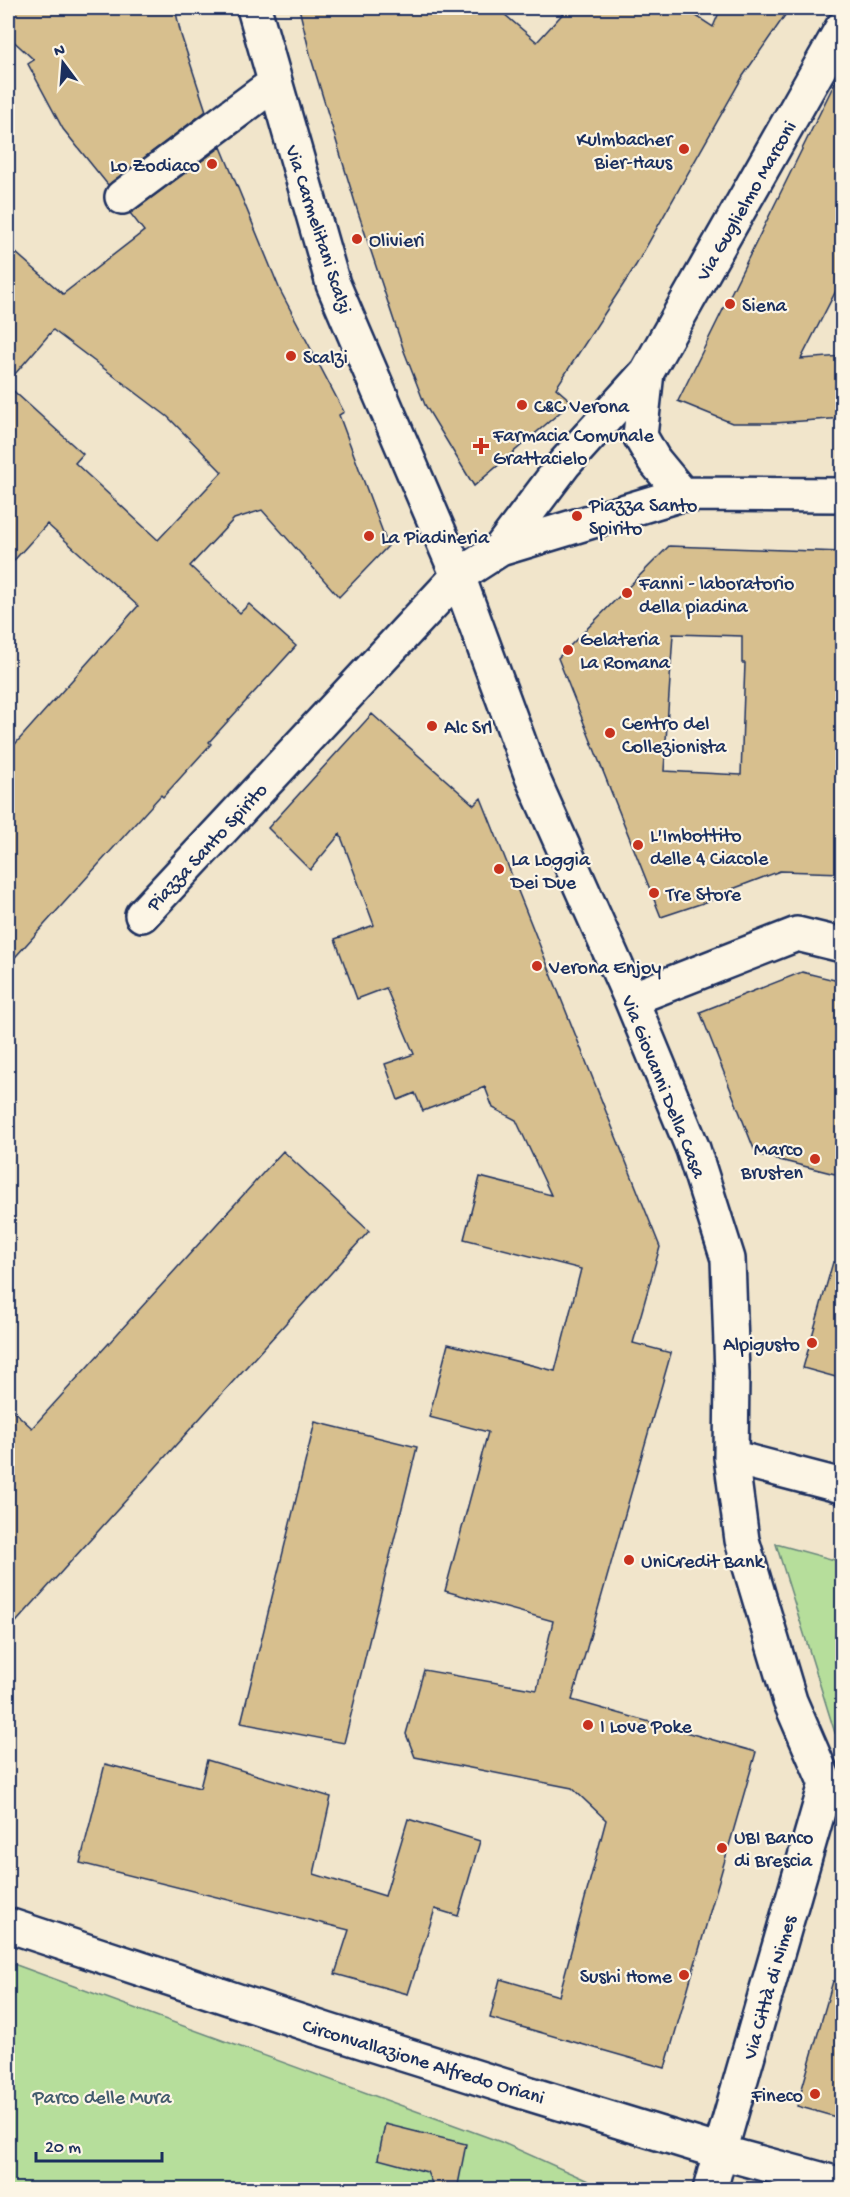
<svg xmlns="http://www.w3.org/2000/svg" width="850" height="2197" font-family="'Gochi Hand',sans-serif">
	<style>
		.green { fill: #b6de9b; stroke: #68867c; stroke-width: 1.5 }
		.building { fill: #d7bf8e; stroke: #1b2f5e; stroke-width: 1.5; fill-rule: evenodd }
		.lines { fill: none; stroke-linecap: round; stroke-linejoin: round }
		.street-casing { stroke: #1b2f5e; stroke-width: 38 }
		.secondary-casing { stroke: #1b2f5e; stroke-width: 38 }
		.street { stroke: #fcf5e5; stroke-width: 33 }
		.secondary { stroke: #fcf5e5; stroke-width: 33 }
		.poi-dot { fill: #c8321e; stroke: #fcf5e5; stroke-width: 2 }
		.labels { text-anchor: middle; stroke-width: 4.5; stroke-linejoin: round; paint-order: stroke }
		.poi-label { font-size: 20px; fill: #1b2f5e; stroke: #fcf5e5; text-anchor: start }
		.street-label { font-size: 20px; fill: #1b2f5e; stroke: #fcf5e5 }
		.park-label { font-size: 20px; fill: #425b6d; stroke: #fcf5e5 }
	</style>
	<rect width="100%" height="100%" fill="#f1e5cb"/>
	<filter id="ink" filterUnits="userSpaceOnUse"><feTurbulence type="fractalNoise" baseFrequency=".0167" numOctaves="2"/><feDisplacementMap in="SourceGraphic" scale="12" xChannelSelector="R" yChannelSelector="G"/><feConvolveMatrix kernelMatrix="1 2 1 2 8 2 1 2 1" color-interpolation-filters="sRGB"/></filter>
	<g filter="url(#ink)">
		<path class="green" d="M776 1544 842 1562V1726L835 1733Z
			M8 1962 501 2142 606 2189H8Z"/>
		<path class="building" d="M8 8H175L181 35 206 111 108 185 63 129 28 64 34 60 8 36Z
			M299 8H497L537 42 568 8H684L713 27 721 8H790L743 76 636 265 556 388 572 402 474 486 425 405 404 351 357 209 311 58Z
			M843 66V277L801 359 843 356V418L775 423H732L678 401Z
			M221 147 280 290 344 412 339 415 388 546 339 597 262 510 234 519 190 566 240 613 249 604 296 646 209 742 211 744 163 797 161 795 8 965V752L138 606 47 524 8 567V386L83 454 75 463 158 540 222 472 168 417 53 330 8 382V246L63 294 144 231 130 213Z
			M669 546 843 552V873L780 871 714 896 715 899 661 917 558 658ZM673 634 742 636V663H745L741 775 664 771Z
			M372 714 474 805 481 798 660 1247 633 1343 671 1353 572 1700 756 1752 665 2068 490 2018 500 1979 559 1996 606 1820 572 1788 415 1757 406 1734 424 1670 537 1690 553 1621 445 1591 488 1432 429 1417 448 1344 555 1371 581 1269 464 1239 480 1177 551 1195 516 1120 493 1108 485 1087 423 1111 415 1093 398 1100 385 1064 414 1054 386 988 357 999 335 939 374 925 340 834 310 870 268 828Z
			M802 972 843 982V1176L756 1154 700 1012Z
			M283 1151 369 1231 8 1631V1406L32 1428Z
			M833 1262 843 1263V1379L803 1368Z
			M315 1422 417 1447 344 1743 241 1723Z
			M207 1760 331 1797 314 1874 385 1896 408 1819 480 1841 458 1916 435 1909 408 1994 335 1974 349 1930 80 1863 105 1764 200 1788Z
			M833 1981 843 1982V2119L797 2106Z
			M385 2124 466 2144 457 2190H435L427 2172 378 2159Z"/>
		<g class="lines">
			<defs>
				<path id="street" d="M254 8 333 284 458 576 532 777 631 999 693 1149 728 1259 732 1374 731 1457 742 1540 790 1701 826 1784
					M122 197 275 83
					M647 372 640 436 654 460 682 494
					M500 549 564 464 647 372 842 28
					M142 915 458 576 500 549 682 494 842 495
					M631 999 797 934 842 945
					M731 1457 842 1486
					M720 2152 826 1784"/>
				<path id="secondary" d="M8 1925 326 2030 527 2093 720 2152 842 2185
					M710 2190 720 2152"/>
			</defs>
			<use href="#street" class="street-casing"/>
			<use href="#secondary" class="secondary-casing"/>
			<use href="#street" class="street"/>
			<use href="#secondary" class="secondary"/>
		</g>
	</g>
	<g class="poi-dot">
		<circle cx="684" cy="149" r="6"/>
		<circle cx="212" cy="164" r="6"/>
		<circle cx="357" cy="239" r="6"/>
		<circle cx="730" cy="304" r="6"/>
		<circle cx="291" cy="356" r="6"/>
		<circle cx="522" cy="405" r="6"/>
		<path d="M478 437h6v6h6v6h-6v6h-6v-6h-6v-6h6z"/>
		<circle cx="577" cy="516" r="6"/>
		<circle cx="369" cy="536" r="6"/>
		<circle cx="627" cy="593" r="6"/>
		<circle cx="568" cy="650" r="6"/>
		<circle cx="432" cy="726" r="6"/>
		<circle cx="610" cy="733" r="6"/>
		<circle cx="638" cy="845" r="6"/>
		<circle cx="499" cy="869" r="6"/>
		<circle cx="654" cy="893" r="6"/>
		<circle cx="537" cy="966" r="6"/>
		<circle cx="815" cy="1159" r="6"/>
		<circle cx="812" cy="1343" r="6"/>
		<circle cx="629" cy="1560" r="6"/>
		<circle cx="588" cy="1725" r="6"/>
		<circle cx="722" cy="1848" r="6"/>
		<circle cx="684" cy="1975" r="6"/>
		<circle cx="815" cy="2094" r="6"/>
	</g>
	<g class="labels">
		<g class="poi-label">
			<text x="672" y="145" text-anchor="end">Kulmbacher<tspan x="672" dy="23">Bier-Haus</tspan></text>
			<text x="200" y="171" text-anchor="end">Lo Zodiaco</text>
			<text x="369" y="246">Olivieri</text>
			<text x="742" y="311">Siena</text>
			<text x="303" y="363">Scalzi</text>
			<text x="534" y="412">C&amp;C Verona</text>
			<text x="493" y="441">Farmacia Comunale<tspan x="493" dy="23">Grattacielo</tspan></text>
			<text x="589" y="511">Piazza Santo<tspan x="589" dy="23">Spirito</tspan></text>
			<text x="381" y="543">La Piadineria</text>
			<text x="639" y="589">Fanni - laboratorio<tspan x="639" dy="23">della piadina</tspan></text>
			<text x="580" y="645">Gelateria<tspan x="580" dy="23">La Romana</tspan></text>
			<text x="622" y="729">Centro del<tspan x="622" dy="23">Collezionista</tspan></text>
			<text x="444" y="733">Alc Srl</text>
			<text x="650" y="841">L'Imbottito<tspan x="650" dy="23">delle 4 Ciacole</tspan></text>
			<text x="511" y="865">La Loggia<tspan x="511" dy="23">Dei Due</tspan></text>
			<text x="666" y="900">Tre Store</text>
			<text x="549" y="973">Verona Enjoy</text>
			<text x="803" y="1155" text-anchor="end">Marco<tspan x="803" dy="23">Brusten</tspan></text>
			<text x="800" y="1350" text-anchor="end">Alpigusto</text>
			<text x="641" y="1567">UniCredit Bank</text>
			<text x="600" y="1732">I Love Poke</text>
			<text x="734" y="1843">UBI Banco<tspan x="734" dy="23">di Brescia</tspan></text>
			<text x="672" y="1982" text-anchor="end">Sushi Home</text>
			<text x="803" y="2101" text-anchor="end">Fineco</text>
		</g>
		<g class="street-label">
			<text transform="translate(745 200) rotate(-60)" y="7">Via Guglielmo Marconi</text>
			<text transform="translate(320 229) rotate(72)" y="7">Via Carmelitani Scalzi</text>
			<text transform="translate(206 846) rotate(-47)" y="7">Piazza Santo Spirito</text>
			<text transform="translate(665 1086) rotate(68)" y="7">Via Giovanni Della Casa</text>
			<text transform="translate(768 1987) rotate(-74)" y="7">Via Città di Nimes</text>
			<text transform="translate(424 2060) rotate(17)" y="7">Circonvallazione Alfredo Oriani</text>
		</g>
		<g class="park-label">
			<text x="102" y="2103">Parco delle Mura</text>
		</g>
	</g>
	<rect width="850" height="2197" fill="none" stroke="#fcf5e5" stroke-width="30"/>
	<rect x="15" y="15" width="820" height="2167" fill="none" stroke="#1b2f5e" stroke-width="2" filter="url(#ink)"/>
	<g transform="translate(63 63) rotate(344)" stroke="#fcf5e5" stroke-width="4.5" paint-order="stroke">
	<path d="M0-4.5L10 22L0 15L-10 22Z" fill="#1b2f5e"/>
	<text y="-9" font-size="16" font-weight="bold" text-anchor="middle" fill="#1b2f5e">N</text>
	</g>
	<path d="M36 2152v9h126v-9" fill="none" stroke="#1b2f5e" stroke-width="3"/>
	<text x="45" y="2152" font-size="18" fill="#1b2f5e" stroke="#fcf5e5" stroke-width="4.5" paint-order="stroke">20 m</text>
</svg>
